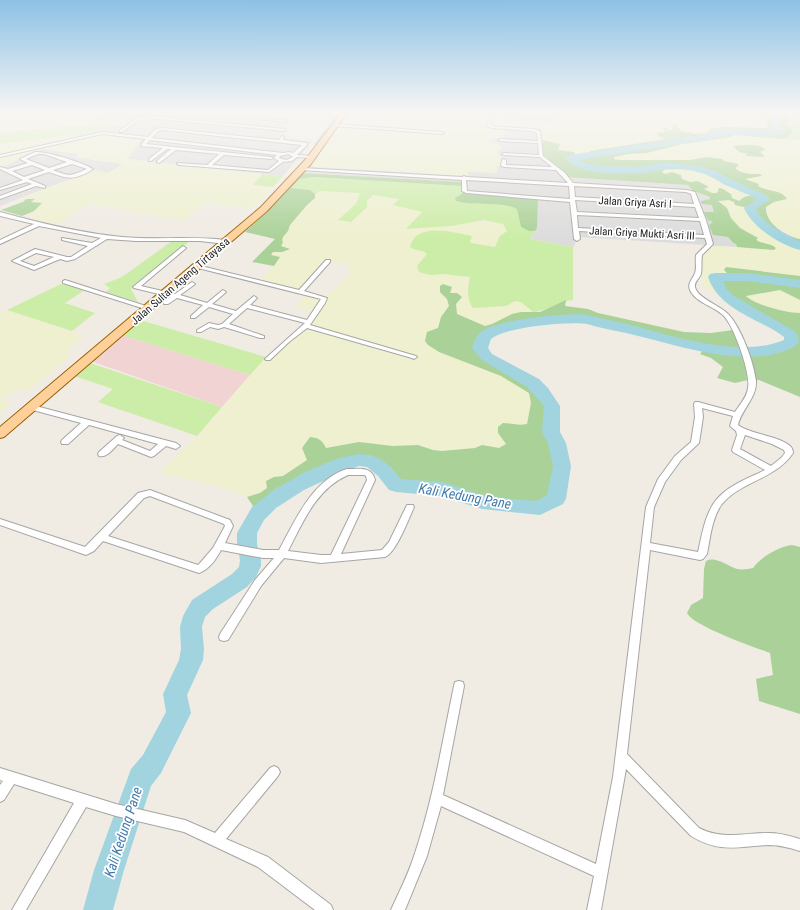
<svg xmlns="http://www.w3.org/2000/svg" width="800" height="910" font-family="'Roboto Condensed',sans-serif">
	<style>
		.residential { fill: #dddcdc }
		.commercial { fill: #f2d3d3 }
		.farmland { fill: #eef0cf; fill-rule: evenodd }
		.grass { fill: #cceda7 }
		.forest { fill: #aad197 }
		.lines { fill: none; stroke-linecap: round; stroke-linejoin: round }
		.stream { stroke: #a2d4e0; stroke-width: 1.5 }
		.river { fill: #a2d4e0; fill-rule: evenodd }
		.minor-casing { stroke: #a6a6a6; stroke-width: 2 }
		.primary-casing { stroke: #996200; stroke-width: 2 }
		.minor { fill: #fff; fill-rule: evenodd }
		.primary { fill: #ffd09a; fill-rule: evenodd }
		.labels { text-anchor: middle; stroke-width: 3.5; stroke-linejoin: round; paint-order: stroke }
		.far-street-label { font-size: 11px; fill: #1f1f1f; stroke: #fff }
		.water-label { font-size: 14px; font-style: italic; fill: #437aac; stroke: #fff }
	</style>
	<rect width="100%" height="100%" fill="#f0ece4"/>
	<path class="residential" d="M115 113H290L284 138 313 141 283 176 149 162 127 159 141 140 98 134 113 125 125 126 132 122 131 119H112Z
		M472 113H560L551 124Z
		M504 127 542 129 567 176 688 185 693 191 710 197V199L701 202V204L712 205 714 208V212H704L713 222V235L728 237 732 243 736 244 737 247 579 237 573 247 530 239 537 228V198L463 193 461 182 301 173 309 165 314 167 467 176 468 171 496 173 497 151 499 144 491 142 488 138Z
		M42 149 80 154 75 157 124 164 108 173 95 170 0 206V168Z"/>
	<path class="commercial" d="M121 335 250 375 222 407 91 361Z"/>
	<path class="farmland" d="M0 113H101L93 124 0 131Z
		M346 113H472L551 124 560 113H768V128L721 127 707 133 699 134 681 131 674 128V129H663L666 131 660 132 659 137 667 139 595 150 589 152 588 154 576 155 574 152 558 149 559 144 542 140V129L505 127 504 138H489L491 142 501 146V151H497L501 160V166L497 167V173L468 171 467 176 311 166 309 165 338 126 357 127 356 130 391 133 392 129 429 132 428 136 442 137 443 133H445L339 124Z
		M78 134 72 140 0 155V144Z
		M98 134 141 140 127 159 262 174 253 185 273 187 252 209 205 203 184 221 90 204 56 224 30 218 36 215 29 213 34 211 42 203 31 202V198L24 200 20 198 95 170 108 173 123 164 75 157 79 154 42 149 0 168V157Z
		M735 135 800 140V239L792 236 770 222 766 207 771 203 778 201 754 182 744 179 757 177 760 174 743 173 722 159 717 158H702L690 160 614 159V157L621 155 647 153 682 144 726 138ZM735 145H756L761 147 760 152 765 156 763 157 747 156 746 155 749 154 741 153 734 147Z
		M660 168H684L710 174 727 183 755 194 761 199 754 196H746L739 201 736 200 732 198 731 195 722 188H719L717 193H712L704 189 709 187 698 181H687L682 179 681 176 672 172 665 174 662 172 664 170Z
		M319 191 361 193 356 204 339 220 352 222 373 195 400 199 393 204 423 212 407 229 452 226 484 220 504 224 507 231 496 247 471 243 470 241 472 237 471 236 463 234 439 231 424 232V251L427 254 417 269 419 272 424 274H443L470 277 467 288 471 305 473 308 500 307 511 304 515 301 521 302 533 312 512 314 492 324 485 326 457 314 456 304 460 300 450 293V291L440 292 447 299 449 306 441 317V324L428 345 439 352 501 376 529 393 531 403 527 424 519 426 511 423 498 433 506 444 499 448 482 445 475 448 442 451 433 450 418 445 393 446 351 443 326 448 283 476 274 477 267 481V488L260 493 247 497 225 488 160 473 197 436 266 357 302 327 311 310 296 306 305 296 321 299 343 282 350 273 348 264 327 261 299 291 259 283 280 257 270 255 273 252H282L289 249 280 246 283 237 288 231 289 225 307 205 315 198V194Z
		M729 200 741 206 748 208 749 213 754 221 800 248V276L733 267 726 275 712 276 714 286 723 297 706 289 701 280V257L703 253 716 246 774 250 773 246 760 243 756 240 758 238 740 228 731 218 727 208 719 204 718 201Z
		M780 290 800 300V313H791L761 304 749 299 746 296Z
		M7 310 84 336 66 352 70 357 27 391 18 389 2 399 10 405 0 413V313Z"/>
	<path class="grass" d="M101 113H115L109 123 93 124Z
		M788 113H800V140L781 139 786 138 791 134 792 130 785 124 789 120Z
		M114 123 101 132 72 140 78 134 0 144V132Z
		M262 174 283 176 273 187 253 185Z
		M313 177 462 186 463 193 458 196 461 202C474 205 511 200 519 211L520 224 529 231H535L530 239 573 247V300C559 301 547 311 533 312L521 302 515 301 506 306 473 308C466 299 468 287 470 277L443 274 430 275 419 272 417 266 427 254C422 249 415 251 410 247 416 222 453 232 471 236L472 237 470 241 471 243 495 247 500 236 507 231 503 224 484 220 452 226 406 229 422 212 393 205 399 199 373 195 367 201V207L351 222 338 220 356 204 360 193 320 191 315 194 310 190 291 188 300 179Z
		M172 241H190L135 284 131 289 138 302 106 292 110 288 104 284 122 277Z
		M61 284 85 290 65 303 95 313 72 331 7 310Z
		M140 320 266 357 250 375 121 335Z
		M90 363 222 407 197 436 98 402 113 389 74 376Z"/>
	<path class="forest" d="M768 113H774V120L772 124 778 130V133L718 131 717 135 588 154 590 151 667 139 659 137 657 133 666 131 661 128 663 127 670 130 674 129 672 125 674 123 682 131 695 134 707 133 710 129 721 127 766 128 768 127 766 120Z
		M778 113H788V114L790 119 785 124 792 130V133L786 138 781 139 735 135 726 138 682 144 647 153 629 154 614 157V159L619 160H690L707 157 722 159 724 161 738 164V166L735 168C741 174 751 174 760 174L762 176 745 179 759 184 758 186C767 192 781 189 787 199L774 202 766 207C765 223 785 236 800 239V244C786 236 756 225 753 209L766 200C760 190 741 186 731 182 724 180 718 174 711 172 698 168 655 162 643 169 624 168 586 172 572 158L720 136 722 132 781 134 783 131 776 125 778 121Z
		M542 140 560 144 558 150 574 152 576 155 568 158C584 174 624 170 646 171 651 167 659 167 664 170L662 172 665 174 672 172 681 175 682 179 690 182 698 181 709 187 704 189 712 193H717L719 188C723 188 727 192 731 194L732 198 739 201C746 194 753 195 761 199L748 208 735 205 734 202 729 200 718 201 727 208 731 218 740 228 758 238 756 240C762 244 770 243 776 248L774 250 737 247 736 244 733 243 728 237 713 235 709 225 713 222 708 220 704 212H714L712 205 701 204V201L710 199V197L693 191 688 185 567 177 541 152Z
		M744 145C751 145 761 144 765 150L760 152 765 157 747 156 745 155 748 154 739 152 733 146Z
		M301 173 461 182 462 186 313 177 300 179 291 188 310 190 315 194V198L307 205 290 225 288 231 283 237 282 240 283 242 281 246 290 249 282 252H273L271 255 280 257 274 266 252 262 275 239 245 232 267 212Z
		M463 193 538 198 537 228 535 231H529L521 227 517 209C499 200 476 207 456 201L455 198Z
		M27 199H35L31 202 42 203 34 211 22 216 1 210 25 201 24 200Z
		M726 267 800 276V283L747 275H726L728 274 724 270Z
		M748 278 800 286V300L780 290 746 296C755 305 787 313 800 313V397L759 380H748L735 383 717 378 723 367 711 358 700 354 704 349C733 352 770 360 795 343L794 335C781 326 767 318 754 311 738 303 723 297 718 279Z
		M443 284 452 287 450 293H457L462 297 456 304 457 314 485 326 492 324 512 314 521 312H540L566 300 565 306 588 309 598 313 684 332 711 333 733 330 743 350 673 339 584 317H559L501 327 486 332 479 338 477 348 485 358 530 384 539 393 548 406 547 432 553 443 558 466 552 497 539 505 512 503 483 499 443 486 399 483C390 473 383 463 371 459 342 448 279 491 257 509L253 506 247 497 260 493 267 488 266 481 274 477 283 476 307 460 302 448 310 437C319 438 322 440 326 448L359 442 393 446 418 445 433 450 442 451 475 448 482 445 499 448 506 444 498 433V427L503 423C511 423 518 426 527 424L531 403 529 393 501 376 439 352 428 345 425 341 427 332 438 328 441 317 449 306 447 299 440 292V286Z
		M792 545 800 547V714L759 701 756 679 773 675 770 653C754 647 693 626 687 613L691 605 703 598 704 569 706 561C716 556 727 566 737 569 743 570 748 569 753 568 759 558 780 546 792 545Z"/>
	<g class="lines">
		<path class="stream" d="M315 144 339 113"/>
		<path class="river" d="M772 113H780L781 121 779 124 786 131 783 135H724L719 138 579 160 588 164 605 166 643 167 650 165 667 163 698 166 716 171 730 179 766 195 770 199 756 209C763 225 785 233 800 241V250C780 245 752 227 744 208L757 199C746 193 734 189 723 184 718 181 714 178 709 176 690 167 665 168 645 173 623 173 580 177 565 158L570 155 715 133 717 130 720 129 775 130 769 124 771 121Z
			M715 273H747L800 280V288L747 281H723L726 288 734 296 796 332 799 342C796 346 792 348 787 350 741 369 671 343 626 333 613 330 600 328 587 324 568 321 505 327 491 339L488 348 492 354 539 379 548 388 560 406V432L566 443 571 466 566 499 563 504 540 515 482 509 441 496 396 492 389 490 378 476 367 467 359 466 349 469 304 490 276 508 264 520 257 533V544L261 560V566L256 577 247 587 213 609 205 617 202 627 204 649 203 660 187 695 191 713 161 773 151 786 124 870 113 910H83L94 870 131 769 143 755 166 712 163 694 179 660 181 649 180 627 183 616 192 600 232 574 239 567 240 560 237 544V533L252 507 275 489 307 471 339 458 359 454 370 455 380 459 391 467 401 479 442 482 482 495 511 499 537 501 547 495 553 466 548 443 542 432 544 406 527 387 482 360 472 348C474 342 476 336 481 332 494 320 569 312 587 315 603 319 619 322 635 326 679 338 741 358 784 340V337L777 332C752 317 718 307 708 277L710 274Z"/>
		<defs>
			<path id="minor" d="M135 113H139L137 116 139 118 160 117 284 129 286 130 284 131 160 119 139 120 122 132H120V130L136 119 133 116Z
				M202 113H214L288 121 286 122Z
				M502 113H512L545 118 543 119Z
				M487 120H489L491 125 492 126 534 129 540 131 543 156 565 173 573 183 687 190 695 192 706 220 713 244 702 255C701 261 702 268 701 274 699 279 694 282 695 287 697 298 721 306 728 314 741 327 754 363 756 381 757 398 741 410 738 425 752 435 781 436 791 447 792 448 793 451 793 453 776 479 741 481 722 504 712 517 710 539 707 554L703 559 700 560 650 550 627 754 699 828C722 840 745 833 769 833 780 833 790 836 800 839V851C790 848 780 845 769 845 738 846 721 854 691 836L626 769 601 910H587L594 876 441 806 427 856 405 910H391C399 892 408 875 414 856 433 801 442 743 454 686L455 682 459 681 463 682 464 686 443 795 596 864 613 777 646 507 658 479 675 456 691 442 695 417 694 404 695 402H698L735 412C740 404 747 397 748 388 751 373 734 327 724 316 714 306 696 303 690 290 687 283 693 279 695 273 697 268 695 261 696 255L707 244 705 238 579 231 580 239 577 241 574 239 570 202 466 193 462 191V180L302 170 300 169 302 168 462 177 464 176 466 177 568 183 556 170 505 167 501 166 502 160 504 159 506 160V165L552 167 540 157 504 155 502 154 504 153 539 155 538 143 500 141 498 140 500 139 538 141 537 133 533 131 492 128 487 126ZM466 180 569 186 570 199 467 191ZM574 186 686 192 691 194 694 204 575 197ZM575 200 695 207 699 218 577 212ZM577 215 700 221 704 235 578 228ZM702 408 733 416 730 426 736 431 737 435 732 450 733 452 765 470C749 478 729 485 717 499 705 513 702 535 698 552L650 543 654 507 665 482 681 460 699 443 703 417ZM745 435 772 444 784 450 785 453 781 458 771 466 740 449Z
				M335 124 442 132 444 133 442 134 334 126Z
				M162 128 279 140 282 136 284 137 283 140 307 143V145L297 155 312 156 314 157 312 158 297 157 292 161 283 162 269 172 179 165 177 164V163L207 165 219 154 176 150 159 163 157 162V161L171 149H167L151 161H149V159L163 148 141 146V145L146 139 102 134 0 157V155L102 132 148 137 156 129ZM162 130 302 145 293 153 289 152 283 153 152 138 158 131ZM150 140 277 155 274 158 279 161 268 170 212 165 224 155 271 159 273 158 271 157 146 144ZM289 154 293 157 286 160 279 158 280 156Z
				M35 152C47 151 84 163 93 169 75 181 67 179 49 172L28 179 45 186V188L36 186 0 199V196L32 184 27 182 0 190V188L23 180 0 169V167L8 169 28 163 20 159ZM38 154H44L67 162 49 168 26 159ZM72 164 87 169C70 176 70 177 53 170ZM32 165 45 170 24 177 12 171Z
				M0 212C40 223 81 233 122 237 157 240 191 236 226 240L229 242 226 244 200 241H136L107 239 75 259 67 261 60 259 34 270 12 261 35 249 67 257H71L88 246 62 240V238L92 243 101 238 39 226 0 244V240L34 224 0 216ZM36 253 54 257 34 266 20 261Z
				M183 246 186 248 185 249 141 286 175 294 192 282 195 284 194 285 180 295 207 303 223 290 226 292 225 293 212 304 236 311 254 296 257 298 250 305 307 320 321 299 194 267 197 265 299 290 326 260H330V262L304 291 327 298 325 303 310 325 416 356 417 357 414 359 412 358 307 328 289 342 270 360H266L265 359 266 358 305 323 247 308 229 324 264 336V338H260L224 327 218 329 210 327 201 332H197V330L209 323 218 325 222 324 233 314 209 307 195 318H191V316L203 305 177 298 168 304H164V302L171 297 134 288 133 287Z
				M65 280 149 307 150 308 147 310 145 309 63 283V281Z
				M29 405H32L176 443 180 446 176 449 166 446 154 456 151 457 118 444C113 449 107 458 99 456L98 454 99 452 117 436 120 435 124 438 122 440 150 451 158 444 89 425 68 444H62L61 442 62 440 81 423 29 409 28 407Z
				M347 469C359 469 372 466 375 480L341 554 382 550 389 542 407 505H413L414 507C409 518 396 553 385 557L321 563 284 558 261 586 228 640 224 641 220 640 219 637 220 634 255 580 274 558H263L221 550C216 559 210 569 199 573L103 541 94 551 86 555 0 525V519L85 547 138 493 150 490 230 520 233 526 225 543 263 550H279C295 521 312 480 347 469ZM348 475H364L366 476 367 480 331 555H321L288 551C303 522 316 489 348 475ZM150 496 224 524 225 526 213 548 200 563 198 565 108 536 144 498Z
				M274 766 278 768 280 772 278 776 226 839 268 857 331 905 333 910H315L258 867 184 832 116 816 86 807 26 910H12L74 803 14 784 4 800 0 802V785L3 781 0 780V768L116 804 185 820 215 833 270 768Z"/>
			<path id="primary" d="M341 113H347L311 164 267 211 4 437 0 438V427L261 207 305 160Z"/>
		</defs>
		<use href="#minor" class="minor-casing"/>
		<use href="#primary" class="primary-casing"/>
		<use href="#minor" class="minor"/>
		<use href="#primary" class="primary"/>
	</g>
	<linearGradient id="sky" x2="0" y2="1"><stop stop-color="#8cc1e5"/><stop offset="0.47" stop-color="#f8f6f3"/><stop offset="1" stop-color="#f8f6f3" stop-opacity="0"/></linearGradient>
	<rect width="800" height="240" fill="url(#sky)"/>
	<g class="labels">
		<g class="far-street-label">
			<text transform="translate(635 202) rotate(3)" y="4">Jalan Griya Asri I</text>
			<text transform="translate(642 233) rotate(3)" y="4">Jalan Griya Mukti Asri III</text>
			<text transform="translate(180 281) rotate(-41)" y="4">Jalan Sultan Ageng Tirtayasa</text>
		</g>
		<g class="water-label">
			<text transform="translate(465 496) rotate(10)" y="5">Kali Kedung Pane</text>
			<text transform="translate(123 832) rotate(-72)" y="5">Kali Kedung Pane</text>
		</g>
	</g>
</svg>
